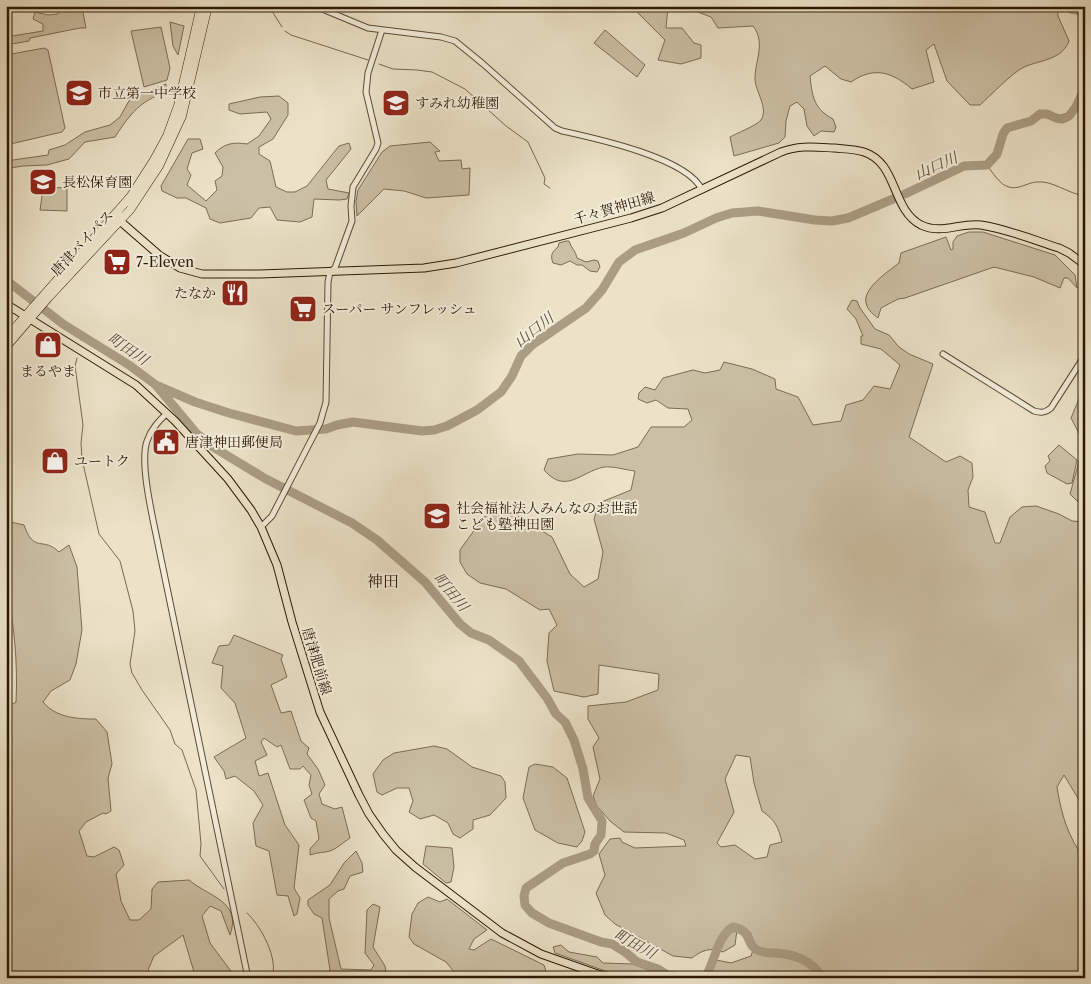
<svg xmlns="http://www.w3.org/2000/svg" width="1091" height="984" font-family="'Libre Caslon Text','Noto Serif JP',serif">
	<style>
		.green { fill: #cbc0a5; stroke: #7c6c53; fill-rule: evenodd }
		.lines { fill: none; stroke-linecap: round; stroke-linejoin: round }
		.stream { stroke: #786850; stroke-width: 1 }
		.river { stroke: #aa9d84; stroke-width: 9 }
		.minor-casing { stroke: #5c4a32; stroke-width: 7 }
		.major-casing { stroke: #2c1801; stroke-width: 9 }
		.highway-casing { stroke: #2c1801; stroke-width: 9 }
		.minor { stroke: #f2ecdb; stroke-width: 5 }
		.major { stroke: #ebe2c7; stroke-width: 7 }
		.highway { stroke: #ebe2c7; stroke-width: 8 }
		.labels { text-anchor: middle; stroke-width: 4; stroke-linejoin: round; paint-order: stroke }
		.poi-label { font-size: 14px; fill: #2c1801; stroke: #f2ecdb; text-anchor: start }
		.street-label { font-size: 14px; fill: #2c1801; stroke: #f2ecdb }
		.water-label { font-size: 15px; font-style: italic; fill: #5e4d35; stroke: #f2ecdb }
		.quarter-label { font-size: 16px; fill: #2c1801; stroke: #f2ecdb }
	</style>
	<rect width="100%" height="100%" fill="#ebe2c7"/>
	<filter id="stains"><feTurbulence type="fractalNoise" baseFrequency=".004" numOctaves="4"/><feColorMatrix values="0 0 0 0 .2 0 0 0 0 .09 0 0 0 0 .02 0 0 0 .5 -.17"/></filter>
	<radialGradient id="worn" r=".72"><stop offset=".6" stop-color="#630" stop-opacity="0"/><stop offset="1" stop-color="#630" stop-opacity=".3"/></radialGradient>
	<path class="green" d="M59 6 82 8 86 28H80L30 38 29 41 6 45V37L43 31V24L33 19 35 12 48 15 58 14Z
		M631 6H668L666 28H682L694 43 701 45V58L681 64 658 60 665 40Z
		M687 6H1058V16L1069 41C1062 60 1040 60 1024 67 1013 72 990 96 980 105H970L947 81 934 44 926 50 934 82 912 89C892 72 874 66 851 82L841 79 825 66 810 76C812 96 814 109 833 119L836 127 834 132 821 131 814 136 807 126 804 109 797 102 790 106 786 121 785 137 779 143 734 156 730 137C737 133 756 126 761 120 769 108 755 91 755 79 755 60 766 43 753 26L718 28 711 17 695 11Z
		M170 22 184 26 178 55 173 46Z
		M161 27 170 68 167 80 144 87 131 31Z
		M605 30 645 65 637 77 594 43Z
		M44 48 48 50 65 128 62 132 6 145V55Z
		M166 84V92C140 101 130 114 115 137L85 142 69 159 47 165 23 166 10 168 9 180 7 184 6 161 48 155 49 150 65 145 85 132 110 125 120 117 130 99Z
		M279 96 288 103V115L273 139 259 147V154L270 161 276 187 287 192H295L307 186 339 146 349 143 351 149 326 180 328 189 349 193 347 199 339 200 314 199 312 217 300 222 277 220 270 207 259 208 251 218 220 223 210 219 206 208 186 198H177L162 191 161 186 188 139H200L203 149 192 153 187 169 191 175 187 185 206 201 217 190 215 181 222 176 223 167 215 153C225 143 234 142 247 144L259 136 271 119 267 112 240 114 229 110V104L260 97Z
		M430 142 440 151 435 152 439 161 461 160 462 169 470 168 469 195 426 198 404 191 384 189 357 216 356 201 358 190 382 152 390 146Z
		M67 187V211L40 210 43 189Z
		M969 232H983L1055 255 1075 275 1077 288 1068 278H1064L1060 288 1034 277 994 267 905 298 898 299 881 308 878 318C874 315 868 310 867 306 859 290 889 271 899 263L901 253 946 237 951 250 953 249V242L957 236Z
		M566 241H569C571 248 576 251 577 258L586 262 594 260 598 261 600 267 597 272 590 271 582 265H577L570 261 561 265 553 263C550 255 552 252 558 247L559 243Z
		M852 300 857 301 860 308 875 329 889 335 899 347 909 354 933 364 909 437 946 462 960 456 972 463 973 477 968 490 969 507 985 512 995 543H1000L1010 517 1022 507 1036 506 1059 514 1072 521 1085 522V810L1064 775 1057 787C1061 813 1068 838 1085 859V978H625L555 953 553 947 561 945 569 952 597 957 603 963 633 964 653 972H676L688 977 694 974 711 971 716 960 731 963 751 956 755 944 750 932 737 930 735 945 723 952C711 947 702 950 692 958L673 956 615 924 605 915 596 893 605 875 599 854 610 839 620 838 622 842 635 848 686 846 684 840 666 833 624 832 610 821 597 806 593 796 600 779 593 747 599 738 588 719V706L626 702 658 690 659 674 599 665 598 694 584 697 554 691 547 661 549 633 557 625 549 609 540 610 506 589 480 583 467 574 460 562V550L483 518 493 511 502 510 516 515 552 537 570 574 584 587 598 579 603 552 594 519 599 503 631 490 635 471C626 470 613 466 604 467 580 472 566 495 544 470L548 459 578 454 613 455 638 447 651 427H684L692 420 688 409 668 408 656 400 647 403 638 399 639 393 645 387 655 390 663 378 693 370 705 373 720 370 724 362 752 369 775 379 776 389 798 397 813 425 841 421 846 405 863 400 874 386 890 389 900 365 881 349 861 344V336H863L856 319 847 309ZM736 755 750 757 754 783 762 811C775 820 778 826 782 842L770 845 767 857 755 859 735 845 721 847 717 843 734 812 725 779Z
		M1085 371V504L1076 500 1070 494 1084 443 1071 418 1084 387 1082 372Z
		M1059 445 1077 460 1072 483 1067 484 1047 473 1045 466 1050 461 1048 456Z
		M6 521 24 525C34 554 43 536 59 552L69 545 77 567 82 630 76 664 70 680 51 691 43 702C56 718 78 719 96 719L107 732 112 764 108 778 111 811 106 814 103 813 86 822 79 831 87 856 94 857 114 847 119 850 124 865 116 874 121 901 130 920H139L151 909 152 889 158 882 189 880C209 897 242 901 230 935L221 911 210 906 202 916 210 943 236 978H192L194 972 183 935 154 956 148 970 155 978H6V708L16 702C18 662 14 626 7 587 3 570 6 540 6 521Z
		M234 635 283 655 281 659 287 677 271 685 281 713 291 711 301 741 309 748 307 754 318 769 325 785 319 794 322 804 335 809 342 807 350 838C344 842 336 849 330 851 323 853 318 852 310 855V849L319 839 316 821 311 818 304 800 312 794 309 785 311 775 303 766 300 769H290L281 745 277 747 264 738 261 742 267 755 255 761 259 776 268 773 285 825 299 845 294 888 300 898 297 914 294 916 288 896 277 895 269 851 256 846 253 823 263 805 254 791 235 776 226 779 224 771 214 757 246 738 235 703 221 688 223 666 212 663 219 646 229 645Z
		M434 746 447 749 472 767 501 776 505 782 506 798 490 815 473 820V829L460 838 453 834 448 823 434 815 420 819 409 812 413 801 409 788H397L382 795 377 792 373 774 383 760 394 753Z
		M535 764 553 767 567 778 585 832 582 841 577 847 558 843 535 830 523 798 529 767Z
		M426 846 452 848 454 867 451 882 446 883 423 864Z
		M356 851 362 863 363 872 350 876 344 889 338 891 329 899V918L341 969 371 970 374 965 365 953 367 910 373 904 380 907 373 947 385 966 387 978H326L330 970 322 918 314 914 308 905V900L330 885 344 863Z
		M428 897 440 902 447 899 487 930 474 939 469 949 474 950 491 939 544 965 548 978H459L446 962 414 944 409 937 412 914 418 903Z"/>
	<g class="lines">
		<path class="stream" d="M270 8 282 27
			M285 31 291 35 368 60
			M379 64 393 69 417 70 432 72 465 89 506 126 528 142 545 178 544 184 550 188
			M987 165C992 172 1000 185 1009 187 1018 190 1027 183 1036 182 1053 180 1068 194 1085 196
			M81 340 82 335
			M77 358 75 366 83 425 81 443 82 459 99 534 120 561 133 611 135 631 130 664 132 673 142 690 170 730 175 744 182 750 196 790 201 844 200 856 224 889
			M247 913C261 926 279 959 272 978"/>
		<path class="river" d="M1069 6 1071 9 1085 12
			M905 194 964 166 987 165 997 154 1003 134 1007 128 1031 121 1040 114H1047L1056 118 1062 119 1069 116 1076 107 1085 87
			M6 280 63 324 129 365 156 385 196 433 213 447 266 479 352 523 377 540 425 582 460 624 471 633 489 640 519 661 547 698 556 714 565 722 574 740 583 769 588 798 602 821 601 835 595 844 594 851 590 854 563 863 526 888 524 896 525 905 532 913 549 923 601 942 612 944 625 952 637 962 658 969 672 978
			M158 386 195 402 229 413 296 431 326 429 337 425 353 422 422 431 434 430 447 426 477 410 501 392 512 376 521 356 532 345 586 308 602 290 619 262 635 250 684 233 716 218 732 213 758 211 815 220 832 221 848 218 893 199
			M705 978C715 962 717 936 733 927 754 932 744 942 757 950 762 953 770 953 776 953 797 955 811 960 823 978"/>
		<defs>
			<path id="minor" d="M315 6 368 28 441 37 455 41 482 63 555 128 562 131C594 138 688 158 702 190
				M943 354 1034 411C1041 413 1045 413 1051 408L1085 355
				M167 413C159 421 151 429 147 441 139 464 154 523 159 549L248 978
				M261 527 272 516 320 423 326 402 328 282 330 272 335 268 352 221 351 206 353 187 376 149 378 143 366 92 368 73 382 30"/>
			<path id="major" d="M118 211 120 221 159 255 180 268 202 274H260L424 268 456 263 631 218 662 208 781 152C799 145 815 147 834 148 844 149 855 149 864 152 898 163 891 209 921 225 942 235 961 222 981 225 1007 229 1034 240 1059 248L1069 253 1085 265
				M6 304 136 385 175 421 228 479 251 510 261 527 277 565 292 622 320 712 359 795 369 814 383 834 396 850 415 867 502 933 541 954 609 978"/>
			<path id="highway" d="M6 338 131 196 154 160 167 136 178 106 201 6
				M6 347 48 298 130 210 159 166 182 116 208 6"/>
		</defs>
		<use href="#minor" class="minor-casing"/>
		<use href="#major" class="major-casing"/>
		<use href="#highway" class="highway-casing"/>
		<use href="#minor" class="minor"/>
		<use href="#major" class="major"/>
		<use href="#highway" class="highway"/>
	</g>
	<defs>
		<symbol id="school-square" viewBox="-11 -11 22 22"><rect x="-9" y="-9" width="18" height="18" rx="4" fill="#8f2418" stroke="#f2ecdb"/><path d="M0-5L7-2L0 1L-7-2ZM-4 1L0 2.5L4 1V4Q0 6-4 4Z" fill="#fff"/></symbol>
		<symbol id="supermarket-square" viewBox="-11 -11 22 22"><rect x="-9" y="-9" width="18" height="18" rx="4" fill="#8f2418" stroke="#f2ecdb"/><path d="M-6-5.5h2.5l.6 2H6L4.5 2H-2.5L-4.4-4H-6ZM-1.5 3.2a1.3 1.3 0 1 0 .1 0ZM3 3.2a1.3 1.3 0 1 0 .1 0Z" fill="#fff"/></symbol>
		<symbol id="restaurant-square" viewBox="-11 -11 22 22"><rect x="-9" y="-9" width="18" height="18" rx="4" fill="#8f2418" stroke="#f2ecdb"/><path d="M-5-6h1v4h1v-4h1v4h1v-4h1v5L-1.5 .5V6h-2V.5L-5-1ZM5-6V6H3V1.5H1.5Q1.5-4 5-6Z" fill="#fff"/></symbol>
		<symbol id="shop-square" viewBox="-11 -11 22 22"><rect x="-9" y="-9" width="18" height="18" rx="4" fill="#8f2418" stroke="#f2ecdb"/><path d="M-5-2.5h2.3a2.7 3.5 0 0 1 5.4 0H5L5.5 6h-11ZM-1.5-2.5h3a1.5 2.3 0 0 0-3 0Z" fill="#fff"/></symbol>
		<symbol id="civic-square" viewBox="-11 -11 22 22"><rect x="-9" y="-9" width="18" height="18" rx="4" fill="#8f2418" stroke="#f2ecdb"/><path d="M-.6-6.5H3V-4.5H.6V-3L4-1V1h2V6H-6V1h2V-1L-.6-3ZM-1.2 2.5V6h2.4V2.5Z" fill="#fff"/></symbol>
	</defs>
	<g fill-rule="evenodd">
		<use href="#school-square" x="63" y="77" width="32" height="32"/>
		<use href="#school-square" x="380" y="87" width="32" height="32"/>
		<use href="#school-square" x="27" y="166" width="32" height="32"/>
		<use href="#supermarket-square" x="101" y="246" width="32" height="32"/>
		<use href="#restaurant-square" x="219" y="277" width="32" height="32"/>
		<use href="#supermarket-square" x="287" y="293" width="32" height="32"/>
		<use href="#shop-square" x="32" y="329" width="32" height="32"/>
		<use href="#civic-square" x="150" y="426" width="32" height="32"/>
		<use href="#shop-square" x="39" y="445" width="32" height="32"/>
		<use href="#school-square" x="421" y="500" width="32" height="32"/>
	</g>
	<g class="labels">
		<g class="poi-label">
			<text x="98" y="98">市立第一中学校</text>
			<text x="415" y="108">すみれ幼稚園</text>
			<text x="62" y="187">長松保育園</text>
			<text x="136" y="267">7-Eleven</text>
			<text x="216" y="298" text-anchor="end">たなか</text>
			<text x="322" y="314">スーパー サンフレッシュ</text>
			<text x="48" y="376" text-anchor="middle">まるやま</text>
			<text x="185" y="447">唐津神田郵便局</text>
			<text x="74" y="466">ユートク</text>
			<text x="456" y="513">社会福祉法人みんなのお世話<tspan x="456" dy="16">こども塾神田園</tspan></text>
		</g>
		<g class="street-label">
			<text transform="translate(614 208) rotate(-16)" y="5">千々賀神田線</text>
			<text transform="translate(82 243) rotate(-47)" y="5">唐津バイパス</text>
			<text transform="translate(317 661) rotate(73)" y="5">唐津肥前線</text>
		</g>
		<g class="water-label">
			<text transform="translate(936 166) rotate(-24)" y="5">山口川</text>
			<text transform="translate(534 330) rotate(-38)" y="5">山口川</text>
			<text transform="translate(128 349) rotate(34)" y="5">町田川</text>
			<text transform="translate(451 592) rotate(50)" y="5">町田川</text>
			<text transform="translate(635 944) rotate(29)" y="5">町田川</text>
		</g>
		<g class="quarter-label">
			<text x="383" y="587">神田</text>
		</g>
	</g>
	<rect width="1091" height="984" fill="none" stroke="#ebe2c7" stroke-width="25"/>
	<rect x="8" y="8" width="1076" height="969" fill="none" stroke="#2c1801" stroke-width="2.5"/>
	<rect x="12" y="12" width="1066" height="959" fill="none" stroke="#2c1801"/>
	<rect width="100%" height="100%" filter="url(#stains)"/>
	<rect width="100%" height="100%" fill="url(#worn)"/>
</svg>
